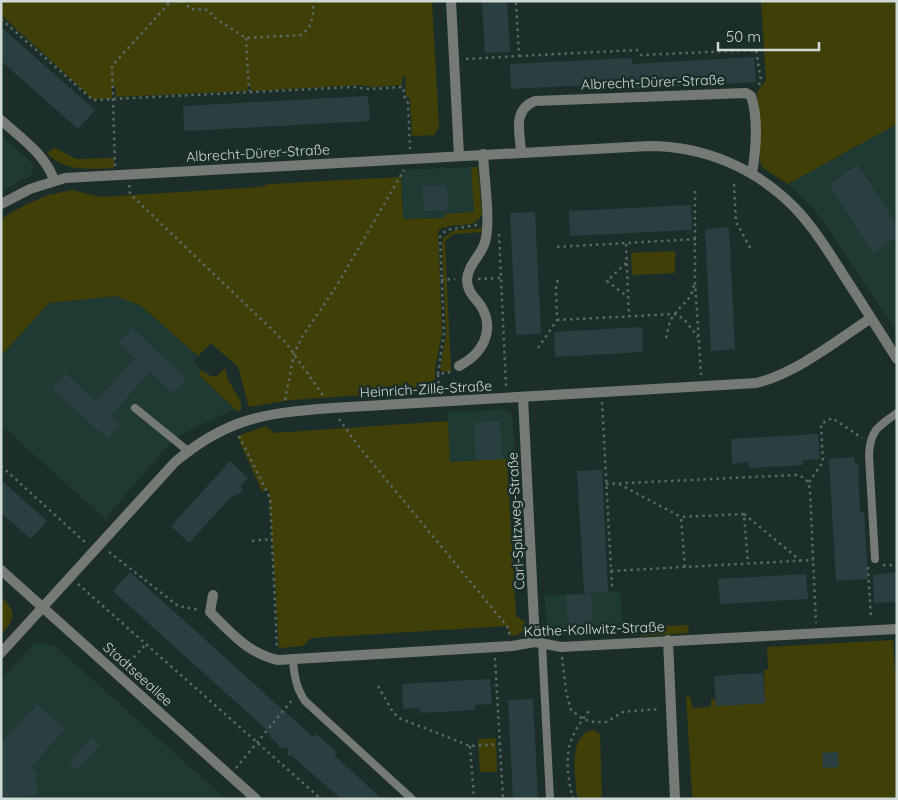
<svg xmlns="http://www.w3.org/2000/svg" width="898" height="800" font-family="Quicksand,sans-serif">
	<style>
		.built { fill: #1f3933 }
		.green { fill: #413f08 }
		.building { fill: #2b3f43 }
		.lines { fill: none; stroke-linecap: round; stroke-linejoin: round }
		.path { stroke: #596a65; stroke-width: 2.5; stroke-dasharray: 2.5 4; stroke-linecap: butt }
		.lane { stroke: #757a74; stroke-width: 8 }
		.street { stroke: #757a74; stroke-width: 10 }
		.labels { text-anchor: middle; stroke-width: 5; stroke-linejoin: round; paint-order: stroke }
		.street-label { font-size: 14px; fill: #ced9d6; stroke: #1b2e29 }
	</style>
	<rect width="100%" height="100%" fill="#1b2e29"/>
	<path class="built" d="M897 124V333L824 222 807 202 788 184Z
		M1 135 31 162 33 167V172L29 177 1 191Z
		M471 167 474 212 446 214V218L403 219 401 170Z
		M116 296 141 306 198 356 193 361 201 370 199 376 235 409 196 427 180 436 165 449 105 519 1 425V356L49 303Z
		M506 409 512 414 515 459 450 462 447 413Z
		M620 591 622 632 554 636 550 634 547 630 545 596Z
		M34 644 54 645 226 799H1V686L5 681 2 678Z"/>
	<path class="green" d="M1 1H432L439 127 434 135 412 136 410 98 406 97 405 76 402 77V85L372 87 360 85 252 91 249 84H248V89L246 91 116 97 115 86H112V99H93L1 15Z
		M761 1H897V124L788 184 763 168 760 162 757 92 766 80Z
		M55 148 76 159 114 158V168C92 169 64 172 47 153Z
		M471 167H478L482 214C474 232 451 220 438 231L442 333 435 369V390L291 400 249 407 238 367 211 343 198 356 141 306 116 296 49 303 1 356V219L25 205 48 195 72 190 100 197 260 187 269 184 401 177 403 219 445 218V214L474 212Z
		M483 228V232L454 234 445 241 451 371 445 372 440 370 446 334 442 246 443 238 455 230Z
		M675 251V273L632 275 631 253Z
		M225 368 228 380 241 402V410L237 411 199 375 201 370 211 376H217Z
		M448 421 450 462 507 459 516 616 525 622 524 630C520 634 515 637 509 635L508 626 311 638 303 646 279 648 269 490 262 491 237 436 266 426 274 433Z
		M1 597C17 611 15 619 2 634Z
		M688 625 689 633 642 636V627Z
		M893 640 897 697V799H693L692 794 686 696 690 697 693 708 711 707V699H715L716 706 765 703 764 670 768 669 767 647Z
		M594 730 600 734 602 799H578C575 781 567 732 594 730Z
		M496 738 497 772H480L478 739Z"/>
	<path class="building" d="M482 1H507L510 52 485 53Z
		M1 27 95 110 78 129 1 61Z
		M754 57 756 82 634 89 633 83 511 89 510 64 632 58V64Z
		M368 96 370 121 184 131 183 106Z
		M858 165 897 225V237L873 253 829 184Z
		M447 185 448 210 424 211 422 186Z
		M691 205 692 230 570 236 569 211Z
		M535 212 541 334 516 335 510 213Z
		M729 227 735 349 711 351 705 229Z
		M642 327 643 352 555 357 554 332Z
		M132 328 186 378 173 393 150 372 111 415 121 424 108 439 52 389 66 374 96 401 135 358 118 343Z
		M500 421 502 459 476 460 474 423Z
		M818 434 820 459 803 460V465L749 468V462L732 464 731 439Z
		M854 457 855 463H858L860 512H864L868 579 836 581 829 459Z
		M230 461 248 478 241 486 243 492 231 497 189 543 171 526Z
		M602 470 608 592 584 593 577 471Z
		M1 480 47 521 31 539 1 513Z
		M130 572 313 737 316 734 337 752 334 755 382 799H341L292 756H288V748H279V745L270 737 268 731 113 591Z
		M897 572V602L874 603 873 575Z
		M806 574 808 599 720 604 718 579Z
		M591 594 593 631 568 632 566 595Z
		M763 673 765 703 716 706 714 676Z
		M490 679 492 704 475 705V710L420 713V708L403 709 402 684Z
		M533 699 538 799H513L508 700Z
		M37 704 65 729 31 767 36 772 37 795 1 797V743Z
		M91 737 100 744 77 770 69 763Z
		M838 752 839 767 823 768 822 753Z"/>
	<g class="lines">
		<path class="path" d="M182 1 191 9 208 10 215 18 246 38 301 35 309 28 313 16V1
			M1 19 93 100 353 87 369 89 403 87 405 99 408 103 410 149
			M246 38 249 91
			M519 56 637 50 641 55 756 50 761 81 757 88
			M466 59 519 56 516 1
			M115 166 112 66 171 1
			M734 184 736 222 752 251
			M129 185 130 194 286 343 325 398
			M695 191V281L701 375
			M499 234 506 386
			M626 244 629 317
			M557 247 696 239
			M626 263 607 281 628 297
			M478 279 501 278
			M441 280 455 279
			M557 320 674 314 684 319 698 337
			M666 338C668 330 669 321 674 315 683 302 690 303 694 285
			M538 348 557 320 556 286 559 277
			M438 374 444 333 440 237 446 230 477 225
			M439 390 438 374 451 372
			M285 400 294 354 302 337 336 287 404 170
			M602 402 612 588
			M339 419 360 448 507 626 510 636
			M239 436 270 498 277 648
			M1 466 87 544
			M809 482 823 462 821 424 832 418 862 438
			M606 484 796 475C805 477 808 480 810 490L816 623
			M619 484 681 517
			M744 514 801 561
			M252 541 272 539
			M109 552 178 606 199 610
			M883 565H897
			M685 567 681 517 744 514 748 564
			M868 567 871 619
			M611 571 813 560
			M78 584 321 799
			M562 657 566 691 571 710 583 719 594 722H606L623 712 659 709
			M495 658 503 799
			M125 667 146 644
			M378 686 393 712 399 718 470 746 500 744
			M470 746 474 799
			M236 768 293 699
			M573 799C568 780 564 754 573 736 577 726 584 718 590 709"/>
		<path class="lane" d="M135 408 188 451
			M875 559 869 455C870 431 878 426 897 413
			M542 644 550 799
			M293 659C294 675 296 688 305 701L412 799"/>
		<path class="street" d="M451 1 459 156
			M1 120C21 138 45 154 54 180
			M521 152C520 132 512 110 535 101L746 93 751 96C759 120 756 149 752 174
			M1 204 30 189 65 178 649 146C704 146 756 168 795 208 815 229 830 254 846 279 863 305 880 332 897 359
			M459 366C482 354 496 331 481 306 475 297 467 292 467 280 468 264 481 256 485 242 491 222 484 177 483 154
			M523 397 535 642
			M1 570 256 799
			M213 595 210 612C230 632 249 654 278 660L512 646 535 642 561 647 897 629
			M668 640 675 799
			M1 653 175 462C227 418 265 413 332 408L756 383C795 374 838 340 871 318"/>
	</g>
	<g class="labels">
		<g class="street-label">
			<text transform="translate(653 82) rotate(-2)" y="5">Albrecht-Dürer-Straße</text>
			<text transform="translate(258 153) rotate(-3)" y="5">Albrecht-Dürer-Straße</text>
			<text transform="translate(426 389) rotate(-3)" y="5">Heinrich-Zille-Straße</text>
			<text transform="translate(516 521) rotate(-93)" y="5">Carl-Spitzweg-Straße</text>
			<text transform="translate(594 629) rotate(-2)" y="5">Käthe-Kollwitz-Straße</text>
			<text transform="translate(138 674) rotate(42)" y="5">Stadtseeallee</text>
		</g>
	</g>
	<rect width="898" height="800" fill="none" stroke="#ced9d6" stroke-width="5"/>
	<path d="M718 42v8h101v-8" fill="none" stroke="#ced9d6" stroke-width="2.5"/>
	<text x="726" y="42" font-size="15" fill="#ced9d6" stroke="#1b2e29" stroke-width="4" paint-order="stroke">50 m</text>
</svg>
